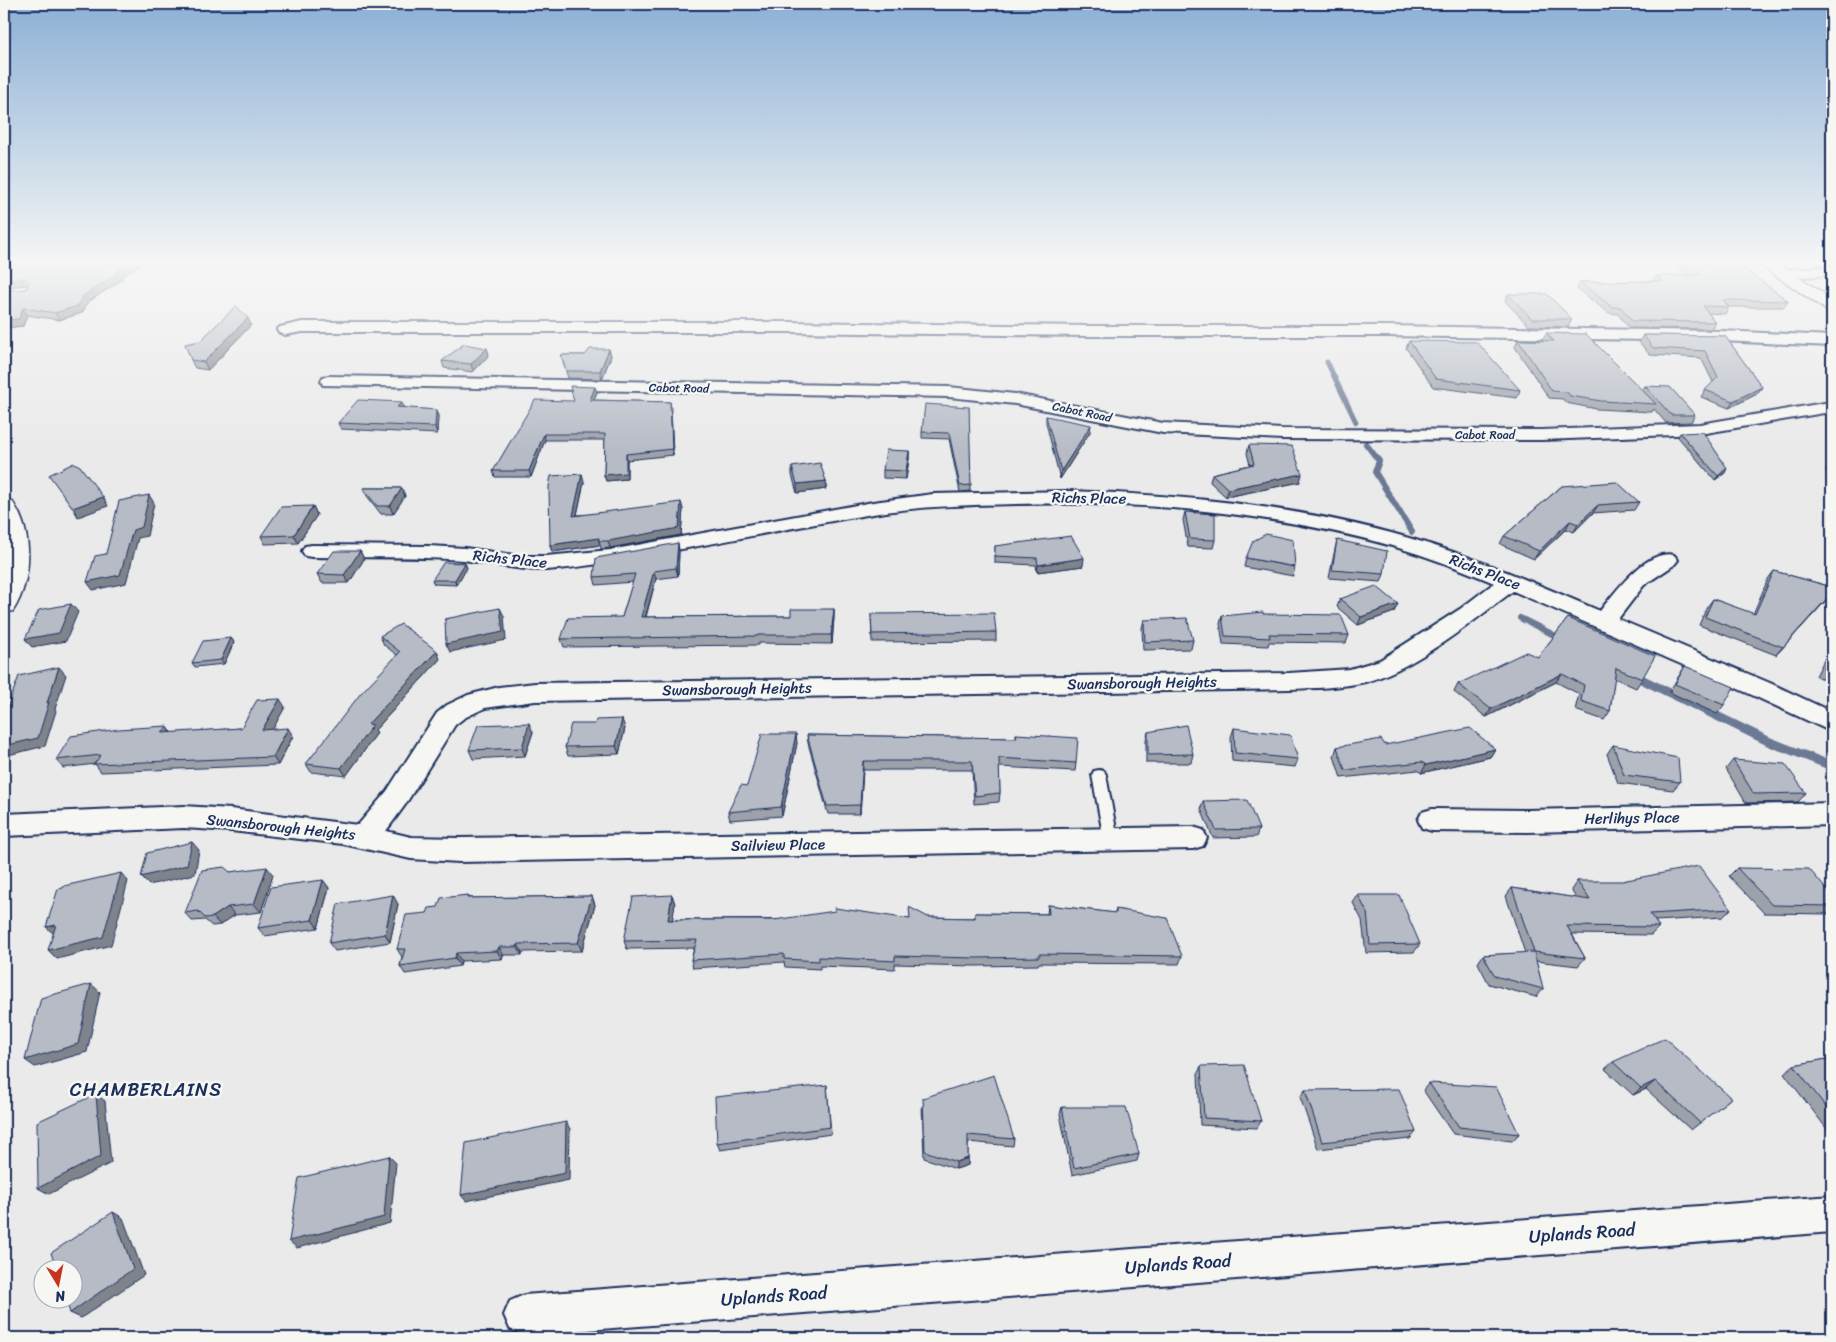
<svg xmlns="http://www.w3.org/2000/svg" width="1836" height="1342" font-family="Sriracha,sans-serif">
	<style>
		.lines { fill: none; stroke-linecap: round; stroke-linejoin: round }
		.stream-far2 { stroke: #6c7995; stroke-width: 5 }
		.stream-far1 { stroke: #6c7995; stroke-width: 6 }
		.stream { stroke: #6c7995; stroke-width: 9 }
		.service-casing { stroke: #1b2f5e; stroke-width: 4 }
		.minor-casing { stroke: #1b2f5e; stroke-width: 4 }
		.tertiary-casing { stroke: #1b2f5e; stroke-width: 3 }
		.primary-casing { stroke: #1b2f5e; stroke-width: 3 }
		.service { fill: #f6f6f2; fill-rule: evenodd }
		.minor { fill: #f6f6f2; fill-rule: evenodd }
		.tertiary { fill: #f6f6f2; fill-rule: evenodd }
		.primary { fill: #f6f6f2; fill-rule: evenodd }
		.wall { fill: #9da1aa; stroke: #1b2f5e }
		.shaded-wall { fill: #7f838b; stroke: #1b2f5e }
		.building { fill: #b6bbc6; stroke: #1b2f5e }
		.labels { text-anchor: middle; stroke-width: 5; stroke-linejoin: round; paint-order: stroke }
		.far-street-label { font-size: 12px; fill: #1b2f5e; stroke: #f6f6f2 }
		.street-label { font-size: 15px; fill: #1b2f5e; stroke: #f6f6f2 }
		.near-street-label { font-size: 18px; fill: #1b2f5e; stroke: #f6f6f2 }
		.near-neighbourhood-label { font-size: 19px; letter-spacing: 1px; fill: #1b2f5e; stroke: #f6f6f2 }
	</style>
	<rect width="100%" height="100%" fill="#e9eae9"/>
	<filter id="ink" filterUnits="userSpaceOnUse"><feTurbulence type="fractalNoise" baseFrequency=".02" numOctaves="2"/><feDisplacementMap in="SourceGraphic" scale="10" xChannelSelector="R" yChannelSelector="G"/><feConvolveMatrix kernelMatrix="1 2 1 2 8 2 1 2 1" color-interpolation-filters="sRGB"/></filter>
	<g filter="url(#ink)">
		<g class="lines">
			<path class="stream-far2" d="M1327 362 1356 422"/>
			<path class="stream-far1" d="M1366 444 1379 461 1375 472 1412 532
				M1520 618 1562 639"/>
			<path class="stream" d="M1633 675 1770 742 1832 766"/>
			<defs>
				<path id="service" d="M1099 770 1104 771 1106 775 1118 840 1116 844 1111 846 1106 844 1104 840 1092 775 1094 771Z"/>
				<path id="minor" d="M1832 267V275L1784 278 1779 277 1777 274 1779 271 1784 270Z
					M302 322H789L1087 326H1387L1721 331 1832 336V346L1721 341 1387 336H1087L789 332H302L285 335 280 333 277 330 280 327Z
					M329 376 949 387 1015 394 1163 423 1282 429 1542 430 1700 424 1824 403 1832 404V414L1824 413 1700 434 1542 440 1282 439 1163 433 1015 404 949 397 323 385 321 381 323 377Z
					M1069 491C1183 495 1300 506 1409 538 1475 557 1537 584 1600 611 1615 592 1647 548 1674 555L1678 560 1674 565 1644 585 1618 619 1770 683 1832 712V732L1752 695 1513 591C1472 622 1414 669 1365 682 1340 688 1314 688 1289 689L535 701 485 708 464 718 455 725 405 805 386 831 411 837 459 838 1193 827 1203 830 1207 838 1203 846 1193 849 459 862 411 859 343 844 231 831 184 828 4 836V814L184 806 231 809 358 825 387 791 437 713 447 705 468 695 499 687 535 683 1289 673 1350 669 1380 660 1460 609 1494 583C1461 569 1427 556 1392 546 1270 512 1143 501 1017 504 968 505 921 506 873 514 805 525 738 539 671 551 630 559 588 567 546 570 518 571 491 563 463 560 413 556 362 558 312 557L305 556 302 551 305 546 312 545 429 546 465 548 522 556H546L610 550 873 502 933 494Z
					M1832 803V825L1527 832 1432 831 1422 828 1418 820 1422 812 1432 809 1527 810Z
					M1832 1196V1232L524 1335 510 1329 504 1315 510 1301 524 1295Z"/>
				<path id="tertiary" d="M4 499 12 501C34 532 33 579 13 611L4 613Z"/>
				<path id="primary" d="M1759 264H1779L1832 299V311L1826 310Z"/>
			</defs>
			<use href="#service" class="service-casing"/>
			<use href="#minor" class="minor-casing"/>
			<use href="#tertiary" class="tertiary-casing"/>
			<use href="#primary" class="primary-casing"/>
			<use href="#service" class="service"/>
			<use href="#minor" class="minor"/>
			<use href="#tertiary" class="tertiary"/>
			<use href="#primary" class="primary"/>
		</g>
		<path class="wall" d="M4 264H141L121 277 123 279 88 302 82 313 59 320 27 315 23 326 4 328V291L26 289 28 286 25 285 4 287Z
			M1673 264H1738L1788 301 1784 307H1729L1725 314 1708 313 1715 322 1711 329 1629 328 1618 314 1609 313 1577 289 1580 282 1653 281 1656 276 1687 275Z
			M1817 264H1832V266H1820Z
			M1508 294 1572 319 1568 327 1529 326 1505 301Z
			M251 325 208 370 195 368 191 360 200 341Z
			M1546 333 1642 390 1645 386 1695 415 1691 422 1666 423 1654 409 1652 412 1597 409 1566 403 1563 399 1549 398 1515 347 1518 340 1543 341 1542 340Z
			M1643 335 1725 336 1762 387 1757 394 1729 408 1701 397 1705 390 1713 382 1701 358 1650 355 1639 342Z
			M1409 341 1520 390 1517 398 1433 387 1406 348Z
			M487 348 489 355 473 372 444 368 442 361Z
			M609 349 611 356 602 379 568 378 561 355H585Z
			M597 392 594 400 670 402 671 408 673 455 627 460V479L606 481 604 475 605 440H545L531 477H495L493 471Z
			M969 407 970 491 960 492 949 439 922 438V432Z
			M404 408 436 410 438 416 437 434 341 429 338 423Z
			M1046 416 1090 432 1060 479 1046 423Z
			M1680 433 1725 473 1715 480 1678 437Z
			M1249 445 1300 482 1226 497 1210 482 1212 474 1250 465 1247 453Z
			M909 451V459L906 479 883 478V470Z
			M1832 461V497L1826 469Z
			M792 467 826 481V489L797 493 792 475Z
			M582 474 584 482 577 515 683 509 681 535 610 548 601 549 600 545 552 552 550 545Z
			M1562 486 1639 502 1634 510 1593 513 1574 532 1566 529 1534 559 1500 544 1504 536Z
			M363 488H402L405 496 393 514H381L367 496Z
			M313 506 317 515 298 543 265 544 261 536Z
			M1185 512 1215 540 1213 548 1188 547 1183 520Z
			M1337 540 1384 574 1381 582 1329 578 1335 549Z
			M678 543 679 551 678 576 656 579 646 617 791 616 834 609V617L832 644 759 643V645L564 647 561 639 622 617 633 582 596 585 594 577Z
			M995 546 1083 566 1037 572 1036 565 995 563Z
			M360 551 364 559 349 583H322L317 574Z
			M1246 558 1295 567 1293 576 1244 567Z
			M465 563 467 568 456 585 434 584 432 580Z
			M1774 571 1832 587V594L1830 596 1776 655 1699 625 1707 607 1713 599 1753 614 1768 579Z
			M1340 599 1394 612 1358 625 1337 607Z
			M871 614 996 632V641L872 642Z
			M1263 614 1349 635 1346 643 1269 642 1268 646 1223 644 1220 624 1222 616Z
			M1568 618 1642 679 1636 688 1614 678 1610 711 1604 720 1575 710 1579 694 1556 682 1486 717 1454 692 1458 684 1538 657Z
			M1144 620 1193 640 1191 649 1143 650 1142 628Z
			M380 636 440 659 375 730 377 733 346 776 311 772 306 764 397 655 384 645Z
			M231 638 234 642 224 664 195 667 192 663Z
			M1831 652H1832V684L1816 676 1824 660Z
			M1685 666 1724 705 1717 714 1669 692Z
			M285 707 272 729 293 736 278 765 101 772 95 764 63 768 56 760 167 726 172 733 241 728Z
			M595 724 625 728 619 754 568 756 565 747Z
			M1234 728 1298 759 1295 767 1232 761 1231 737Z
			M533 732 525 756 473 759 469 750Z
			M1148 732 1193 754 1191 763H1146V740Z
			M1016 734 1076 763 1075 771 999 767 1000 793 999 802 974 804 972 770H863L860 814H828L808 743 807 735 1016 738Z
			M797 743 782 816 730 820 728 812 747 786Z
			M1385 745 1495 749 1490 757 1421 773 1418 770 1341 778 1334 756 1337 747Z
			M1613 745 1680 782 1673 790 1618 783 1607 754Z
			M1733 760 1806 793 1798 802 1746 803 1726 769Z
			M1203 801 1259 829 1256 837 1213 838 1201 809Z
			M1737 868 1832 896V913L1831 914 1764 913 1729 876Z
			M230 872 273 875 261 912 235 915 220 925 212 926 205 920 192 921 185 913Z
			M323 880 329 888 318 928 265 936 258 928Z
			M1577 881 1731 909 1723 917 1655 921 1659 927 1651 935 1572 934 1585 958 1578 966 1536 961 1543 989 1536 997 1489 984 1478 963 1483 955 1525 953 1506 896 1512 888 1576 898 1571 890Z
			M468 895 470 898 592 896 595 905 582 951 522 952V955H503L502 959 461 961 460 966 405 974 400 966 402 957 397 949 427 913 438 907Z
			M672 895 675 904 672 920 909 919 928 917 974 918 975 913 1047 914 1048 905 1115 913 1116 909 1182 956 1179 964 1039 963 1038 965 974 966 895 964V969L820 966V969L785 967 784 962 693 968 691 960 694 948 627 949 624 941Z
			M1358 895 1420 944 1414 952 1366 953 1362 920 1353 903Z
			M398 904 390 942 335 951 329 943Z
			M1832 1058V1133H1830L1784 1073 1794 1065Z
			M1613 1062 1731 1098 1691 1130 1646 1089 1633 1095 1605 1069Z
			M1201 1066 1261 1121 1257 1128 1200 1125 1198 1073Z
			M1429 1083 1519 1134 1512 1141 1453 1134 1423 1090Z
			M827 1085 831 1134 720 1150 717 1143Z
			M1305 1090 1416 1132 1410 1139 1318 1149 1300 1097Z
			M922 1106 1014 1139 1013 1146 968 1142V1165L956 1169 924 1158Z
			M1062 1107 1139 1154 1137 1161 1072 1175 1060 1114Z"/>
		<path class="shaded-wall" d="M128 264H141L121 277 123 279 88 302 82 313 59 320 55 313 84 295Z
			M21 278 25 285 4 287V280Z
			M23 308 27 315 23 326 4 328V320Z
			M248 318 251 325 208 370 204 362Z
			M487 348 489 355 473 372 471 364Z
			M609 349 611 356 602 379 600 371Z
			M595 387 597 392 591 406 590 400Z
			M1762 387 1757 394 1729 408 1733 401Z
			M402 402 404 408 397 407Z
			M670 402 671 408 673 455 672 449Z
			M436 410 438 416 437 434 435 427Z
			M1091 425 1090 432 1060 479 1061 471Z
			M544 434 545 440 531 477 529 471Z
			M909 451V459L906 479V471Z
			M626 454 627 460V479L606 481 604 475Z
			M1727 468 1725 473 1715 480 1718 476Z
			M582 474 584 482 575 523 573 516Z
			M1302 474 1300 482 1226 497 1228 489Z
			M826 481V489L797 493V484Z
			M402 488 405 496 393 514 390 506Z
			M149 495 154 503 147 536 138 538 126 583 93 590 87 582 133 530Z
			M103 497 108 506 78 517 73 508Z
			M681 502 683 509 681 535 610 548 608 541Z
			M1598 505 1593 513 1574 532 1578 524Z
			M313 506 317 515 298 543 294 535Z
			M1570 521 1566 529 1534 559 1539 551Z
			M599 538V541L600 545 552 552 550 545Z
			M678 543 679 551 678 576 676 568Z
			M360 551 364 559 349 583 344 575Z
			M1084 558 1083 566 1037 572 1038 565Z
			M465 563 467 568 456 585 455 580Z
			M654 571 656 579 643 625 641 617Z
			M1832 593V594L1776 655 1783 647Z
			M71 604 78 612 66 641 32 647 25 639Z
			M1398 604 1394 612 1358 625 1361 617Z
			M500 608 504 616 506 640 450 652 446 644Z
			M834 609V617L832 644 831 635Z
			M231 638 234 642 224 664 221 660Z
			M437 651 440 659 375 730 377 733 346 776 341 768 368 724Z
			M59 667 66 675 55 709 56 711 45 746 4 756V746L47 703Z
			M1562 674 1556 682 1486 717 1491 709Z
			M280 699 285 707 268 738 262 730Z
			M622 719 625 728 619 754 616 746Z
			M529 723 533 732 525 756 522 748Z
			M167 726 172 734 162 733Z
			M288 728 293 736 278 765 273 757Z
			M796 734 797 743 782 816 781 807Z
			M1495 749 1490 757 1421 773 1426 765Z
			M863 761V770L860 814V805Z
			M192 842 199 850 195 874 149 885 141 877Z
			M267 867 273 875 261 912 254 904Z
			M121 873 128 881 111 945 57 959 48 950Z
			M323 880 329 888 318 928 312 920Z
			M393 895 398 904 390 942 385 934Z
			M672 895 675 904 671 929 668 920Z
			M592 896 595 905 582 951 578 943Z
			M228 907 235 915 220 925 213 917Z
			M56 925 55 935 46 927Z
			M518 944 522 952V955L517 947Z
			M499 947 503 955 502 959 497 951Z
			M456 953 461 961 460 966 455 958Z
			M91 984 100 992 87 1052 35 1067 25 1060Z
			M1655 1081 1646 1089 1633 1095 1641 1088Z
			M96 1094 105 1101 111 1163 49 1194 38 1188Z
			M566 1122 570 1129 569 1180 466 1201 461 1195Z
			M389 1156 396 1163 390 1223 297 1248 289 1241Z
			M968 1158V1165L956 1169V1162Z
			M113 1212 123 1218 144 1275 81 1318 70 1313Z"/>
		<path class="building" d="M4 264H128L115 273H119L84 295 78 306 55 313 23 308 19 319 4 320V291L26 289 29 283 26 279 21 278 4 280Z
			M1685 264H1738L1788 301 1723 300 1729 307 1703 306 1715 322 1632 321 1621 307H1612L1580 282 1663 281 1656 276 1700 275Z
			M1508 294H1547L1572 319H1532Z
			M236 306 248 318 204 362 191 360 185 344 200 341Z
			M1546 333 1586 334 1656 404 1601 401 1570 396 1567 392 1552 391 1518 340 1554 341Z
			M1643 335 1725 336 1762 387 1733 401 1705 390 1718 377 1705 351 1653 348Z
			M1409 341 1477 342 1520 390 1436 379Z
			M464 344 487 348 471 364 442 361Z
			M590 349H609L600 371H566L561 355H585Z
			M570 386 595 387 590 400 670 402 672 449 626 454V473L604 475 605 434H544L529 471H493L535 400 574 401Z
			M1645 386 1670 387 1695 415H1671Z
			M358 400 402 402 397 407 436 410 435 427 338 423Z
			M925 404 969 407 971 485 960 486 949 433 922 432Z
			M1046 416 1091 425 1061 471Z
			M1703 432 1727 468 1718 476 1680 433Z
			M1249 445 1292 446 1302 474 1228 489 1212 474 1254 464Z
			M886 450 909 451 906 471 883 470Z
			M74 463 80 466 103 497 73 508 49 475Z
			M820 463 826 481 797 484 792 467Z
			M582 474 573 516 681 502 679 528 608 541H599V538L550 545 549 486 551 476Z
			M1617 482 1639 502 1598 505 1578 524 1570 521 1539 551 1504 536 1562 486Z
			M363 488H402L390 506H377Z
			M149 495 142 527 133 530 120 575 87 582 95 556 106 554 119 501Z
			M313 506 294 535 261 536 281 507Z
			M1185 512 1215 514V540L1190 539Z
			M1266 534 1293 540 1295 567 1246 558 1253 541Z
			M1071 536 1084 558 1038 565 1037 558 995 556V546Z
			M1337 540 1387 551 1384 574 1332 570Z
			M678 543 676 568 654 571 641 617 791 616V609H834L831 635H758V636L561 639 568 618 622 617 635 574 594 577 596 558Z
			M334 551H360L344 575 317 574Z
			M444 562 465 563 455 580H432Z
			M1774 571 1832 587V593L1783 647 1705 617 1713 599 1755 614Z
			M1376 586 1398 604 1361 617 1340 599Z
			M71 604 59 633 25 639 39 610Z
			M500 608 503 632 446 644 445 619Z
			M1263 612V614L1341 615 1349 635 1269 634 1270 638 1225 636 1222 616Z
			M994 613 996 632 872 634 871 614Z
			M1187 618 1193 640 1145 642 1144 620Z
			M1568 618 1655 656 1642 679 1616 668 1610 711 1581 701 1584 685 1562 674 1491 709 1458 684 1526 652 1538 657Z
			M401 624 437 651 368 724 373 725 341 768 306 764 361 693 400 652 380 636Z
			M231 638 221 660 192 663 203 641Z
			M1831 652H1832V672L1824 668Z
			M1685 666 1734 687 1724 705 1675 684Z
			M59 667 47 703 49 702 38 738 4 746V716L19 676Z
			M280 699 262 730 288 728 273 757 94 764 101 755 56 760 71 736 119 729 167 726 162 733 241 728 257 700Z
			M622 719 616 746 565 747 571 724H595L596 720Z
			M529 723 522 748 469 750 478 725Z
			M1186 725 1193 754 1148 755V732Z
			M1234 728 1290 735 1298 759 1235 753Z
			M1470 728 1495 749 1426 765 1422 762 1345 770 1337 747 1381 739 1385 745Z
			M762 734H796L781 807 728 812 741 785 747 786Z
			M1016 734 1078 738 1076 763 999 758 1000 793 975 796 972 761H863L860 805 827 806 807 735 1017 738Z
			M1613 745 1678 758 1680 782 1624 775Z
			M1733 760 1785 764 1806 793 1754 794Z
			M1247 800 1259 829 1216 830 1203 801Z
			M192 842 187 865 141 877 147 853Z
			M1699 866 1731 909 1650 914 1659 927 1567 926 1585 958 1534 952 1512 888 1590 900 1577 881H1622Z
			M224 867 230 872 267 867 254 904 228 907 213 917 205 918 198 911 185 913 202 870Z
			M1737 868 1809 869 1832 896V906L1772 905Z
			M121 873 103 937 48 950 56 925 46 927 58 889 63 888 64 886Z
			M323 880 312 920 258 928 271 887Z
			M393 895 385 934 329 943 338 904Z
			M468 895 467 898 592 896 578 943 518 944 517 947H499L497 951 456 953 455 958 400 966 405 949H397L406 915 427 913 429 908 438 907 441 898Z
			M672 895 668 920H774L835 911V908L910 919 909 907 928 917 975 918V913L1049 914 1048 905 1116 913V909L1167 918 1182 956 1039 954V957L975 958 895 956V961L819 957V961L784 959V954L691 960 697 940 624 941 633 897Z
			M1358 895H1399L1420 944 1370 945 1367 912Z
			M1534 952 1543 989 1495 976 1483 955Z
			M91 984 78 1044 25 1060 41 998Z
			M1665 1038 1731 1098 1700 1123 1655 1081 1641 1088 1613 1062Z
			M1832 1058V1115L1794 1065Z
			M1244 1065 1261 1121 1204 1118 1201 1066Z
			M994 1075 1014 1139 968 1135V1158L956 1162 925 1151 923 1098Z
			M1429 1083 1496 1087 1519 1134 1459 1127Z
			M827 1085 830 1127 717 1143 715 1097Z
			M1399 1089 1416 1132 1322 1142 1305 1090Z
			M96 1094 101 1156 38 1188 37 1122Z
			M1062 1107H1126L1139 1154 1074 1168Z
			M566 1122 565 1173 461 1195 466 1143Z
			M389 1156 384 1217 289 1241 299 1178Z
			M113 1212 133 1269 70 1313 66 1300H72V1270H57L51 1253Z"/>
	</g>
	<linearGradient id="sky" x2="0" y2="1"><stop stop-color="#8cb0d6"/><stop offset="0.58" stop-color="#f5f6f5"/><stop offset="1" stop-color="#f5f6f5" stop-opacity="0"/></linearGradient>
	<rect width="1836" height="452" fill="url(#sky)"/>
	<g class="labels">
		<g class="far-street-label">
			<text transform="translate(679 388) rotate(1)" y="4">Cabot Road</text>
			<text transform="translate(1082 412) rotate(12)" y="4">Cabot Road</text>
			<text x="1485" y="439">Cabot Road</text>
		</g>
		<g class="street-label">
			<text transform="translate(1089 498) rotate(1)" y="5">Richs Place</text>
			<text transform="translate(510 559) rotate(6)" y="5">Richs Place</text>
			<text transform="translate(1485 572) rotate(21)" y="5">Richs Place</text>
			<text transform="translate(1142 683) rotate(-1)" y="5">Swansborough Heights</text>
			<text transform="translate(737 689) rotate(-1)" y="5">Swansborough Heights</text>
			<text transform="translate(1632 818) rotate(-1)" y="5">Herlihys Place</text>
			<text transform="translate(281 827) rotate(6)" y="5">Swansborough Heights</text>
			<text transform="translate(778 845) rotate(-1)" y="5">Sailview Place</text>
		</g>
		<g class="near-street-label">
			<text transform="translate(1582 1233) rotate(-4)" y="6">Uplands Road</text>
			<text transform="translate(1178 1264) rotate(-4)" y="6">Uplands Road</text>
			<text transform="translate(774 1296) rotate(-4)" y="6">Uplands Road</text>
		</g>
		<g class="near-neighbourhood-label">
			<text x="146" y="1096">CHAMBERLAINS</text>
		</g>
	</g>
	<rect width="1836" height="1342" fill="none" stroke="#f6f6f2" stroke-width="20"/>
	<rect x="10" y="10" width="1816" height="1322" fill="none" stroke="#1b2f5e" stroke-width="2" filter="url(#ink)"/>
	<g transform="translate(58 1284) rotate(170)"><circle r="24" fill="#f6f6f2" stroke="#9ea6b7"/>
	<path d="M0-4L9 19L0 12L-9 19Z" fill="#c8321e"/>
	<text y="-8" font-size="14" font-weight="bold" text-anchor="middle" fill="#1b2f5e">N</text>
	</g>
</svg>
